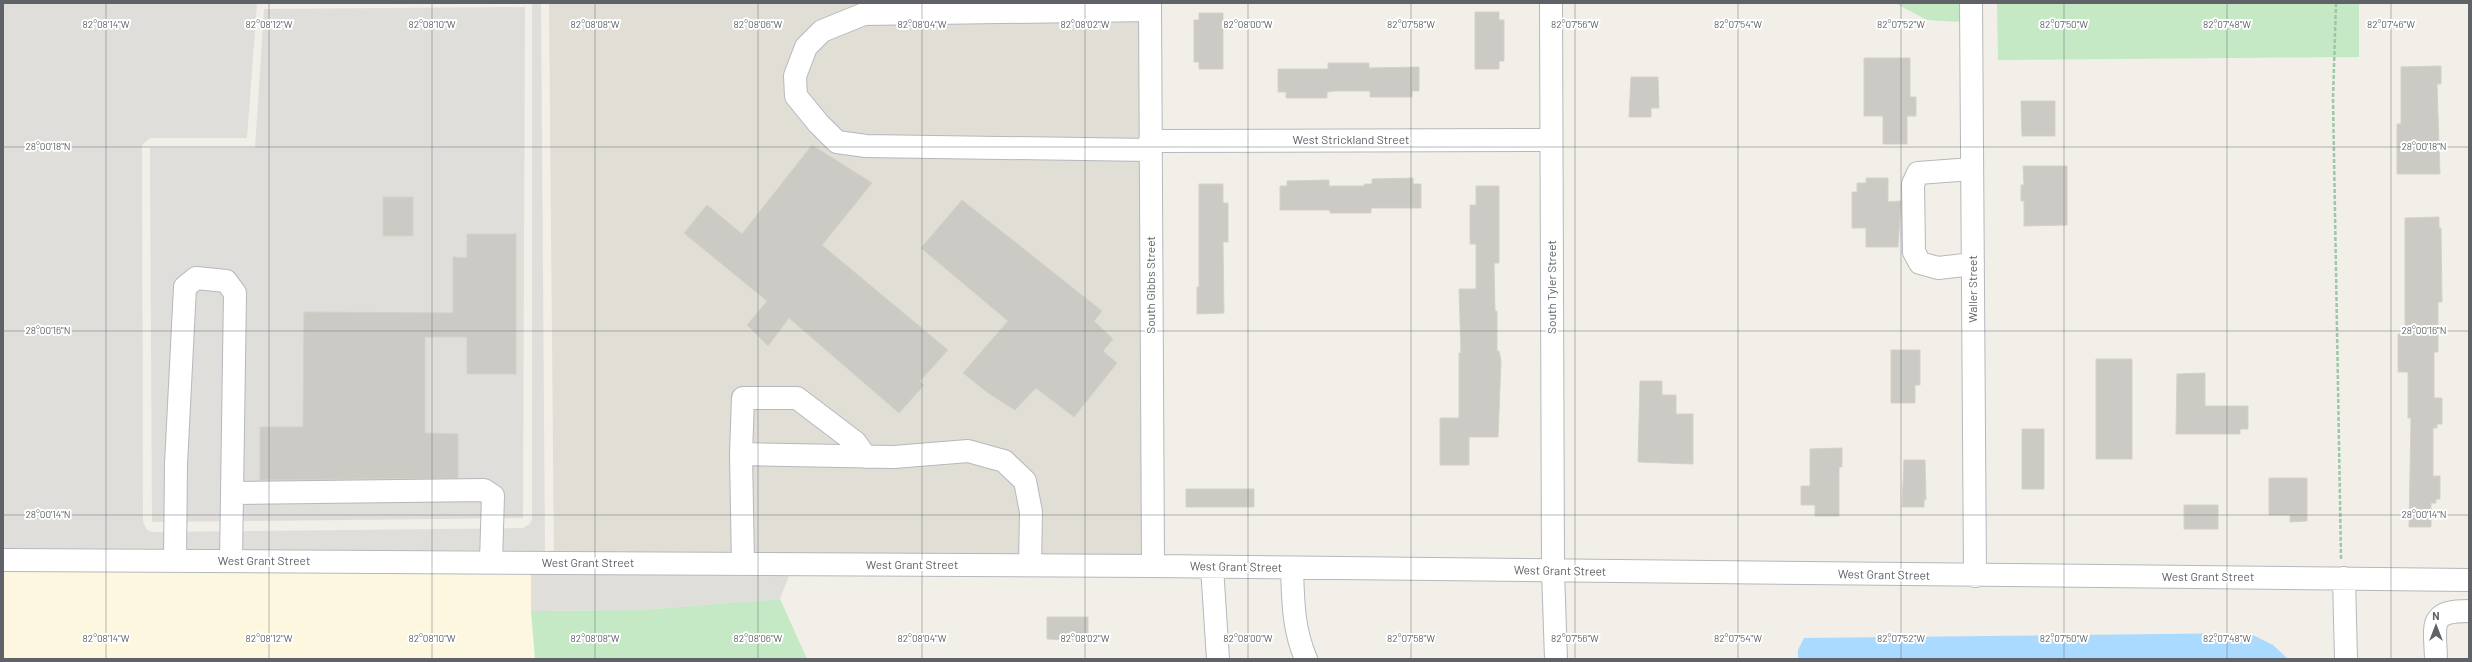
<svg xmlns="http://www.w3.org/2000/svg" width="2472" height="662" font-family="Barlow,sans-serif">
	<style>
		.commercial { fill: #fef7e0 }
		.industrial { fill: #e0deda }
		.education { fill: #e1ded6 }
		.green { fill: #c5e8c5 }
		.water { fill: #aadaff }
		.building { fill: #cccac5; stroke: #d6d1c6 }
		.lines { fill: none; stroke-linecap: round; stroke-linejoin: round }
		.minor-casing { stroke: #b5b8bc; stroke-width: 24 }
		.path { stroke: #9cc7a9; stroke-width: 2.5; stroke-dasharray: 4 2; stroke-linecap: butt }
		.minor { stroke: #fff; stroke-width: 22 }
		.ticks { fill: none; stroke: #5f6368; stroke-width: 1; stroke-opacity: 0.45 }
		.labels { text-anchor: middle; stroke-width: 4; stroke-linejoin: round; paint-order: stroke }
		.street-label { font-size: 12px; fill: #5f6368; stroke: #fff }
		.ticks-label { font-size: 10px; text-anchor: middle; fill: #5f6368; stroke: #fff; stroke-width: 4; stroke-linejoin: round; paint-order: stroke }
	</style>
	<rect width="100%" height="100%" fill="#f1efe8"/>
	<path class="commercial" d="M3 571 531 574 535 659H3Z"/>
	<path class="industrial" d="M3 3H257L247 138H150L142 145 143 522 147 530 152 532 523 528 530 524 532 518V3H541L545 551 3 548Z
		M525 7 523 518 152 522 150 148H255L264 9Z
		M531 574 789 576 780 599 641 610 531 611Z"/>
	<path class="education" d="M549 3H1150L1153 566 554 563Z"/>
	<path class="green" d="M1895 3H1961V22L1927 20Z
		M1997 3H2359V57L1998 60Z
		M780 599 807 659H535L531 611 641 610Z"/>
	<path class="water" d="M2249 633 2273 645 2288 659H1798V650L1804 638Z"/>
	<path class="building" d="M1475 12H1499V20H1504V61H1499V69H1475Z
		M1199 13H1223V69H1199V62H1194V20H1199Z
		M1864 58H1910V97H1916V116H1907V144H1883V116H1864Z
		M1328 63H1369V68L1419 67V91H1412V97H1370V91H1335L1327 92V98H1286V92H1278V69H1328Z
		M2441 66V84H2437L2440 174H2397V124H2401V67Z
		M1631 77H1658L1659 108H1651V117H1629Z
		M2021 101H2055V136H2022Z
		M812 145 872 183 822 245 948 350 920 381 924 385 899 413 789 318 768 346 747 325 767 301 684 233 707 205 742 234Z
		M2023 166H2067V225L2024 226V201H2021V185H2024Z
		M1413 178V184H1421V208H1371V213H1330V210H1280V186H1287V181L1329 180V186H1364V184H1372V179Z
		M1866 178H1888V202L1901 201 1898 247H1866V228H1852V192H1857V183H1866Z
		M1199 184H1223V203H1228V242H1223L1224 313 1197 314V287H1199Z
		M1476 186H1499V263H1494L1495 311H1497V351H1499L1501 361 1498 437H1469V465H1440V418H1459V353H1461L1459 289H1476V244H1470V205H1476Z
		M383 197H413V236H383Z
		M962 200 1102 311 1094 321 1113 339 1103 351 1117 363 1074 417 1036 388 1015 410 988 393 963 373 1008 321 921 248Z
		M2439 217V228H2441L2442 302H2438V352H2434V398H2442V424H2437V428H2433V476H2440V499H2436V503H2431V527H2409L2411 418H2408V372H2398V334H2405V218Z
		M467 234H516V374H467V337H425V433L458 434V478L260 480V427H303L304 312 453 313V257L467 258Z
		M1891 350H1920V385H1915V403H1891Z
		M2096 359H2132V459H2096Z
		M2205 373V406H2248V429H2240V434H2176L2177 374Z
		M1640 381H1662V395H1676V414H1693V464L1638 462Z
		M2022 429H2044V489H2022Z
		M1842 448V467H1839V516H1815V505H1801V486H1810V449Z
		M1904 460H1925L1926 500H1924V507H1902Z
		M2269 478H2307V521L2290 522V515H2269Z
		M1186 489H1254V507H1186Z
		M2184 505H2218V529H2184Z
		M1047 617H1088V639H1085V641L1047 639Z"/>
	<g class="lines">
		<defs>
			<path id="minor" d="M1150 3 1153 566
				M1551 3 1553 571 1556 659
				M1971 3 1975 576
				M1150 10 864 14 822 31 806 47 795 76 796 96 818 123 837 142 866 146 1150 150
				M1150 141 1551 140
				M1972 169 1918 173 1913 184 1914 252 1920 263 1938 268 1973 264
				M741 454 743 398H797L855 442 866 457
				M233 493 484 490 493 496 491 562
				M3 560 1153 566 2469 580
				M175 561 176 464 185 287 196 278 226 281 235 293 231 561
				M743 564 741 454 894 457 968 451 1004 461 1025 481 1031 512 1030 565
				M1212 567 1218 659
				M1292 568C1293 600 1293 629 1306 659
				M2344 578 2346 659
				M2436 659C2435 624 2428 611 2469 611"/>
		</defs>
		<use href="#minor" class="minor-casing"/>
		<path class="path" d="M2336 3 2333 98 2341 559"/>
		<use href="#minor" class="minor"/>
	</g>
	<path class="ticks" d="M106 3V659M269 3V659M432 3V659M595 3V659M758 3V659M922 3V659M1085 3V659M1248 3V659M1411 3V659M1575 3V659M1738 3V659M1901 3V659M2064 3V659M2227 3V659M2391 3V659M3 147H2469M3 331H2469M3 515H2469"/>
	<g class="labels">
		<g class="street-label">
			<text x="1351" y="144">West Strickland Street</text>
			<text transform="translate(1151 285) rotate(-90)" y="4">South Gibbs Street</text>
			<text transform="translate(1552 287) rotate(-90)" y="4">South Tyler Street</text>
			<text transform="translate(1973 289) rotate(-90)" y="4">Waller Street</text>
			<text x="264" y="565">West Grant Street</text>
			<text x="588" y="567">West Grant Street</text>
			<text x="912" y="569">West Grant Street</text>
			<text transform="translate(1236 567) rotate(1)" y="4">West Grant Street</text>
			<text transform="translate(1560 571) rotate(1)" y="4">West Grant Street</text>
			<text transform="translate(1884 575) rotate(1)" y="4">West Grant Street</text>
			<text x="2208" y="581">West Grant Street</text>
		</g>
	</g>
	<g class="ticks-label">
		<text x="106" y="28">82°08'14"W</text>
		<text x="269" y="28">82°08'12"W</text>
		<text x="432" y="28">82°08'10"W</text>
		<text x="595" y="28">82°08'08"W</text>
		<text x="758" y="28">82°08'06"W</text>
		<text x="922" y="28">82°08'04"W</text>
		<text x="1085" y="28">82°08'02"W</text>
		<text x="1248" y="28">82°08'00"W</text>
		<text x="1411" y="28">82°07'58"W</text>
		<text x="1575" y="28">82°07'56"W</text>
		<text x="1738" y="28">82°07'54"W</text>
		<text x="1901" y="28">82°07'52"W</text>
		<text x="2064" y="28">82°07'50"W</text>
		<text x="2227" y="28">82°07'48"W</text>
		<text x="2391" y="28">82°07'46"W</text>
		<text x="48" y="150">28°00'18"N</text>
		<text x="2424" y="150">28°00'18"N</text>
		<text x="48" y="334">28°00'16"N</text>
		<text x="2424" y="334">28°00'16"N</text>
		<text x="48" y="518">28°00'14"N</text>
		<text x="2424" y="518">28°00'14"N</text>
		<text x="106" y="642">82°08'14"W</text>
		<text x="269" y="642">82°08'12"W</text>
		<text x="432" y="642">82°08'10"W</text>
		<text x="595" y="642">82°08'08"W</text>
		<text x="758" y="642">82°08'06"W</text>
		<text x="922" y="642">82°08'04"W</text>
		<text x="1085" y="642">82°08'02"W</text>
		<text x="1248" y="642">82°08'00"W</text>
		<text x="1411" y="642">82°07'58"W</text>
		<text x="1575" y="642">82°07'56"W</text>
		<text x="1738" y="642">82°07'54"W</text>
		<text x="1901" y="642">82°07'52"W</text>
		<text x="2064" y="642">82°07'50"W</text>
		<text x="2227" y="642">82°07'48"W</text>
	</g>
	<rect width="2472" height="662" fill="none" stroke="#5f6368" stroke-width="8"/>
	<g transform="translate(2436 626)" stroke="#ffffff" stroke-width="3" paint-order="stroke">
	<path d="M0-3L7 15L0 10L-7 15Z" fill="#5f6368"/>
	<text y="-6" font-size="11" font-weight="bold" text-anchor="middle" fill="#5f6368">N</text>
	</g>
</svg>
